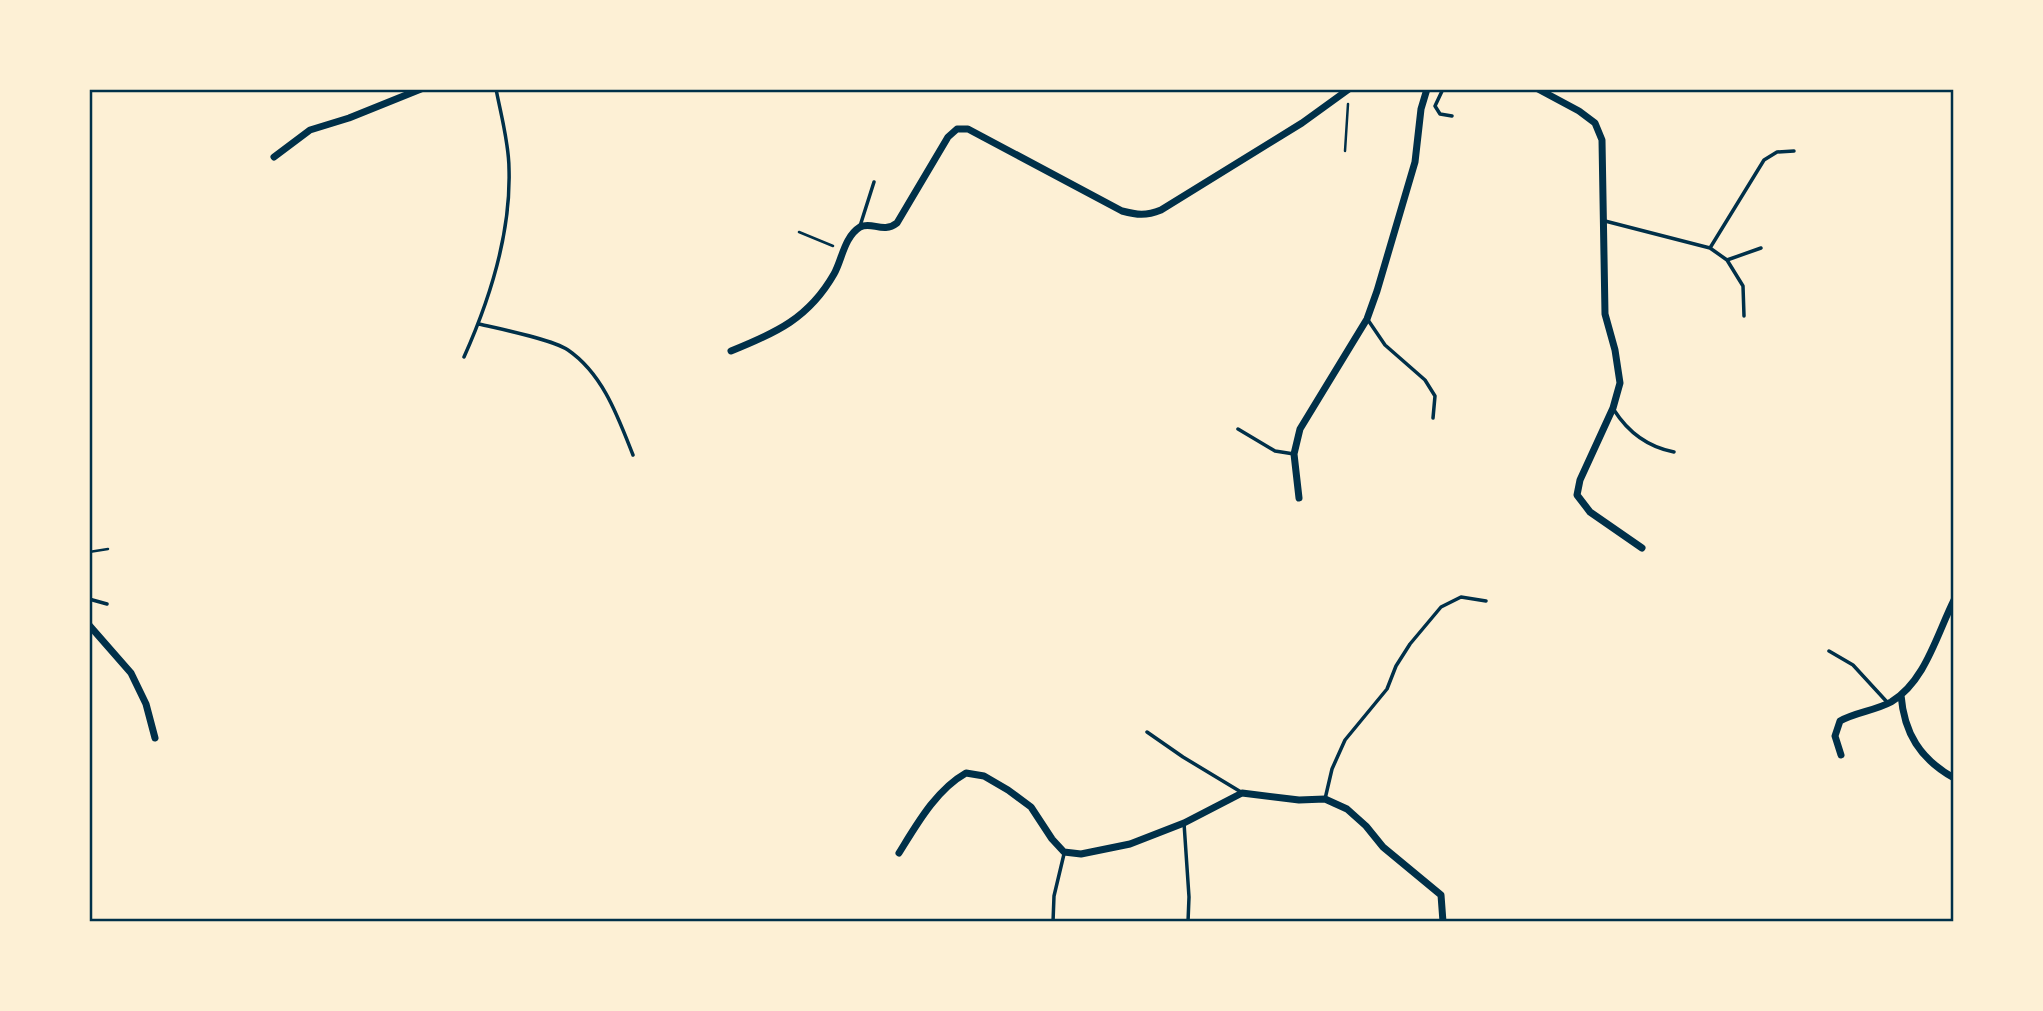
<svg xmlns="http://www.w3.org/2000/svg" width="2043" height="1011" font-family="'Fira Sans Condensed',sans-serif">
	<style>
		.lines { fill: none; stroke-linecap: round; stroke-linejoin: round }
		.path { stroke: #003049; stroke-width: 2.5 }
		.service { stroke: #003049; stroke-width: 3.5 }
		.minor { stroke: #003049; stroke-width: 7 }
		.neatline { fill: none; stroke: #003049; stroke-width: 2.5 }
	</style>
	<rect width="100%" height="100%" fill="#fdf0d5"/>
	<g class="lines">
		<path class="path" d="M1345 151 1348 104
			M799 232 833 246
			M89 552 108 549"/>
		<path class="service" d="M1443 89 1435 106 1440 114 1452 116
			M1605 221 1710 248 1727 260 1743 286 1744 316
			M860 226 874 182
			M1710 248 1764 160 1777 152 1794 151
			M1727 260 1761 248
			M1368 320 1385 345 1425 380 1435 396 1433 418
			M479 324C500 329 552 339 568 350 603 374 618 417 633 455
			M464 357C490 299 511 232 509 169 509 143 501 115 496 89
			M1614 410C1628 432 1648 447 1674 452
			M1238 429 1275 451 1294 454
			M89 599 107 604
			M1829 651 1853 665 1887 702
			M1147 732 1183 757 1241 792
			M1325 799 1332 769 1345 740 1387 689 1396 666 1410 644 1441 607 1461 597 1486 601
			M1184 823 1189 897 1188 922
			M1053 922 1054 896 1064 854"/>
		<path class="minor" d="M1538 89 1579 111 1595 123 1602 140 1605 314 1615 350 1620 383 1613 408 1580 480 1577 495 1590 512 1642 548
			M274 157 310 130 349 118 421 89
			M731 351C776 333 809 318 834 274 842 260 844 237 860 227 872 221 883 234 897 223L948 137 957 129H968L1122 211C1137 215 1146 216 1161 210L1302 123 1349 89
			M1299 498 1294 454 1300 429 1367 319 1377 291 1415 162 1421 109 1427 89
			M89 625 131 673 146 704 155 738
			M1901 695C1904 733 1920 759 1954 778
			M1841 755 1835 736 1840 721C1856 712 1874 711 1891 702 1925 682 1937 634 1954 600
			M899 853C917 824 936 790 966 773L984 776 1008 790 1031 807 1052 839 1064 852 1081 854 1130 844 1184 823 1242 793 1299 800 1325 799 1347 809 1366 826 1383 847 1441 895 1443 922"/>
	</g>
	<rect width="2043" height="1011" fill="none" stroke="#fdf0d5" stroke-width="182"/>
	<rect x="91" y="91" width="1861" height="829" class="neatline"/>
</svg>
